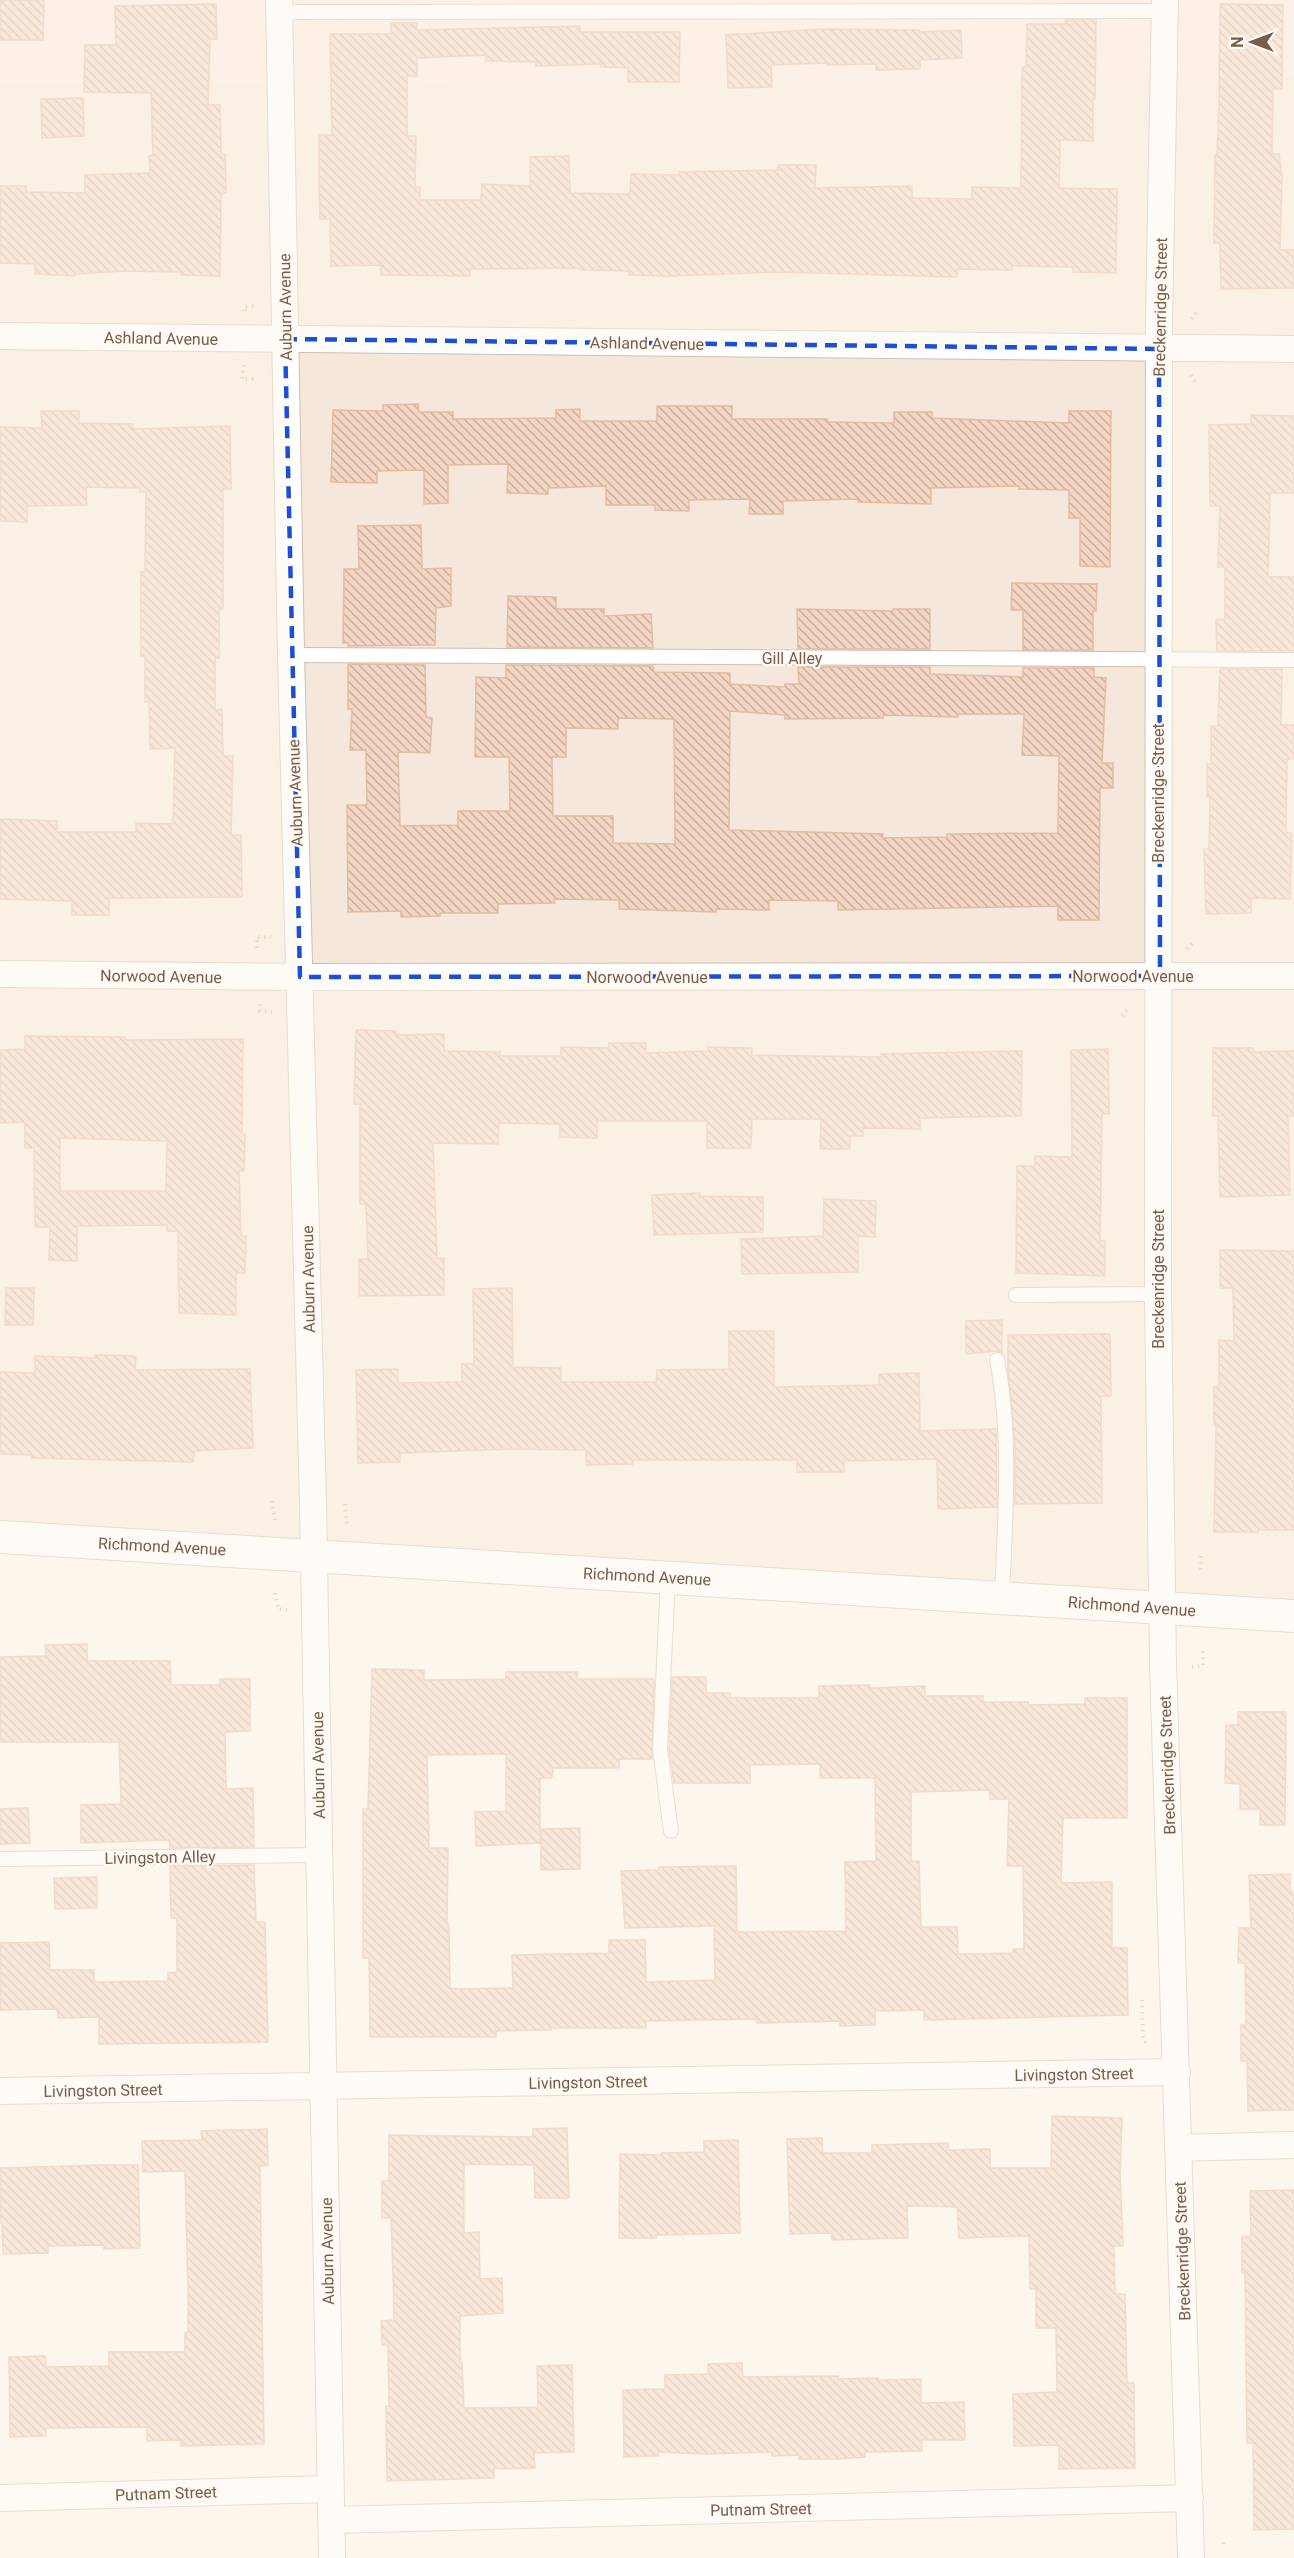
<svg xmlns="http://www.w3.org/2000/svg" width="1294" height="2558" font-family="Roboto,sans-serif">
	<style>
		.residential { fill: #f5e8da }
		.commercial { fill: #fde8e0 }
		.building { fill: url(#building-back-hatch); stroke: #e6bba3; stroke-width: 1.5; fill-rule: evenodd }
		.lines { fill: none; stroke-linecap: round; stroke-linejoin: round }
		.service-casing { stroke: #d1beb0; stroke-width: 16 }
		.minor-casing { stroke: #d1beb0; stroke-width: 28 }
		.tertiary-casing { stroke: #d1beb0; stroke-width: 34 }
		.path { stroke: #d9b8a5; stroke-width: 4; stroke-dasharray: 1.5 4.5; stroke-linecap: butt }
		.service { stroke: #fff; stroke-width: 14 }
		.minor { stroke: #fff; stroke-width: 26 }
		.tertiary { stroke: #fff; stroke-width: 32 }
		.marked { fill: none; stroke: #1d4ed8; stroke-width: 4.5; stroke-dasharray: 12 8; stroke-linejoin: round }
		.labels { text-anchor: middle; stroke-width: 4.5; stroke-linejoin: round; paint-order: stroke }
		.street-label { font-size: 16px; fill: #7a5c4d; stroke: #fffaf3 }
	</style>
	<defs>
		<pattern id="building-back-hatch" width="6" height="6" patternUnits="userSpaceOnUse" patternTransform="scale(1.5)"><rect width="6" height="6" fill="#f3d5c3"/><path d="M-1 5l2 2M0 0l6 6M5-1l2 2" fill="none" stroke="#cab0a1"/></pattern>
	</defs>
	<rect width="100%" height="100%" fill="#fdf6ec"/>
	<path class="residential" d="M1294 77V1615L0 1537V84Z"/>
	<path class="commercial" d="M0 0H1294V77L0 84Z"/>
	<path class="building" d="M0 0H44L43 40H0Z
		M216 4 217 39H210L208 105H220L221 154H225L226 193 221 194 220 276 181 275V272L124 271 75 274V276L35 274V264L0 263V186H26V192L85 193V175L150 173 149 156 153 155 151 93 84 92 85 45H116L115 6Z
		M1220 4 1283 5 1282 89H1273L1272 154H1279L1282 177 1280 250H1294V288L1221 289 1220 243H1214L1215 155H1217L1219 107Z
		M1065 20H1096L1095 99H1093V141L1060 140 1059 188 1117 189 1116 273 1073 272V267L1012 266V270L957 269V277L776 272 671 276 629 275V271L580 270V268L470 269V276L381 275V265L331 266 330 219H320L319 183V135H332L330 34H391V23H417V30L580 26V32H680L679 82H628V68L601 67 602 64 536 66V62L486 61V55L417 58V76H407V136H416L415 187H420V200H481L482 184 530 186V157L569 156 570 193 630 194 631 174 679 175V172L778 170V165H816L815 188 912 186V198L972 199V187L1021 188 1022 67H1026L1027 24H1065Z
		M824 29 919 30V32L961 30 962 58 920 60V69L876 70V64L827 65V63L771 65 772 87 728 88 726 35Z
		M83 98 84 136 42 138 41 99Z
		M418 404 419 412H453V419L556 418V410L580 409V421H657V406H732V419H827L828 422 894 423V412H932V418L1069 423V411H1111L1110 567 1080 566V518H1069V490L1019 489V486L931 488V504L858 502V499L783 501V514H749L750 499 689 500V511L655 510V505H606V486L548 488V494L507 493 508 464 448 465V503L424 504V470L377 471V483L331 482 333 410 383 411V405Z
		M41 411H79V423L133 424V429L230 426 231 489H223V609H219V658H215V710L222 709 223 756H233L231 835H241L242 897 109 898V915H72V901L0 899V819L57 821V832H136V823L173 824 175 748 150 749 149 702H145V656H141V572H145L146 492H140V488L86 487 87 505 27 506V522L0 521V427L42 428Z
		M1251 415 1294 416V493H1270L1268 577H1294V651H1217L1216 620 1225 619V567H1218L1220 506H1210L1209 425 1251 424Z
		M421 525 422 569 451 568V606L436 608 435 645 348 646V643H343L344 569H359L358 526Z
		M1012 583 1097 584 1096 611H1093V650H1023V610H1011Z
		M508 596 556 597V609H604V616L651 614 653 648 507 647Z
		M797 609 893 611V609H930V649H798Z
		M348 664 425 665 426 717 432 718 430 753 398 752 400 826 458 825V811H510L509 757H475L476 677 506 678V665L653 666 654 672 730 673V684L785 687V684H799L798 667H930V674L1023 677V668H1094V677L1106 678 1102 763H1113V788H1100L1099 920H1058V906L838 910V901L769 900V910L716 909V912L619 909V900L554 899 555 903 498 904V913H440V916L401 917V911L348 912 347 805H367L366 750H350L352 709H348ZM730 711 785 715V719L883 718V715L958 717V714H1024L1022 755 1059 756 1058 833 947 834V837L882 838 883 834 729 830ZM618 718 674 719 675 844 613 843V816H553L552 757H566V728L618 729Z
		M1220 669H1282L1281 725H1294V759H1287L1286 833H1292L1290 899 1251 898V913L1206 914 1204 849H1209L1210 797H1207V764H1211V726H1218Z
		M356 1030 396 1031V1035L444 1034V1051L500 1052V1056H561V1047L609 1048V1043H646V1053L708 1051V1047L752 1048V1055L881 1057V1054L1022 1051 1021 1116 920 1118V1129L863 1128V1136H850V1149H820L821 1119H752L751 1148H707V1121H597V1138L560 1137V1124L499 1123 498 1144 433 1143 437 1258H444V1295L359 1296V1259H368L366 1204H360V1104H354Z
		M25 1036 125 1037V1040L243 1039 242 1134H245L244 1171H239L241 1236H246L245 1273H236V1315L179 1313 178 1231H167V1225L77 1226V1261L49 1260 50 1227H35L34 1148H25V1122L0 1123V1050L25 1049ZM60 1138 167 1141 166 1191H60Z
		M1213 1048H1253L1254 1052 1294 1051V1116H1288L1290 1195 1220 1197 1218 1116H1213Z
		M1108 1049 1109 1114H1102L1100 1241H1105V1276L1016 1273 1017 1166H1035V1156L1072 1157 1071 1050Z
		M700 1193V1196L763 1197V1232L654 1235 652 1195Z
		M824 1199 876 1201 875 1237 858 1236V1272L742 1274 741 1239 823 1236Z
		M1220 1250 1294 1251V1530H1258V1532H1214L1216 1424H1214V1386H1219V1340L1234 1341 1233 1288H1220Z
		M6 1288H34L33 1325H5Z
		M512 1288 513 1367 561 1368V1382H656L657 1370 729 1369V1331H774V1387L879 1385V1374L919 1373 920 1431 996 1429 997 1507 938 1509 937 1459 844 1461V1472H797V1460H633V1464L586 1465V1450L509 1449 400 1453V1462L358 1463 356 1370 398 1369V1383L462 1382V1364H474L473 1289Z
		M1002 1320V1353L996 1351 966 1354V1321Z
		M1110 1334 1111 1396H1101L1102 1503 1015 1504V1448L1008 1371V1335Z
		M95 1355 136 1356 135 1370 250 1369 253 1448 194 1451 193 1462 32 1458V1455L0 1454V1372L35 1373V1356L95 1358Z
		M87 1644V1661H170L171 1685H220V1679H250V1731L225 1732 226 1789 253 1788 254 1847 170 1848 169 1840 81 1843V1805L121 1804 119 1742H0V1657L46 1656 45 1645Z
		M372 1669 424 1670V1680L506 1679V1672H578L577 1679H654L652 1759H619V1768H553L552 1778H540V1843L476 1846 475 1812 506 1811V1754L427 1755 429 1848H448L447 1924H449L450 1988 459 1989 513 1988 512 1955 609 1953V1940H645L646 1982 715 1980 714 1926 625 1928 621 1871 659 1870V1867L736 1866 737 1932 846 1931 845 1862 876 1861 875 1778H820V1764L750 1765V1783H674L669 1749 672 1677H706V1693H730V1698H819V1686L870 1685V1688L925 1686V1696H983V1702H1028V1705L1085 1704V1698H1127V1818H1063L1061 1883 1112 1882V1948H1127L1128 2015 924 2020V2010L875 2011V2025L840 2026V2021L757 2023V2019L646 2021V2028H551V2030L496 2031V2037H370L369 1958H363V1809H368ZM990 1790V1799H1009L1007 1866H1023L1024 1949H1013V1953L958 1954 957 1927H921L919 1861H911V1792Z
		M1238 1712H1286L1285 1825H1260V1809H1240V1784L1225 1783 1226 1725H1238Z
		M28 1808 30 1843 0 1844V1809Z
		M580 1828V1869L541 1870V1829Z
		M254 1865 256 1922H265L268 2042 99 2044V2017L58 2018 57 2009 0 2010V1943L49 1942 50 1970H94V1982L168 1981V1973L177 1972V1918H171L170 1866Z
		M1290 1874V1892H1294V2110L1248 2111 1247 2061H1241V2025H1246L1245 1963H1238L1239 1928H1251L1249 1875Z
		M97 1877V1908L55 1909 54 1878Z
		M1052 2116 1122 2118 1120 2173 1123 2246H1114L1115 2294H1125L1127 2383H1134L1135 2468 1059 2469V2445L1014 2446 1013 2394 1057 2392 1056 2328H1036V2289H1030L1029 2236 959 2238 957 2207 907 2206 908 2238 832 2240V2233L790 2234 787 2139 822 2138 823 2153H872V2145L948 2143V2150L990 2149V2168H1051Z
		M567 2128 569 2198H535L534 2165 464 2164V2233L479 2232 480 2279 502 2278 503 2313 460 2316V2363H462L464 2408 538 2407 537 2366 572 2365 574 2452 534 2453 535 2468 494 2469V2478L387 2481 386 2406H389L388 2345H382L381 2321 394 2320 393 2273 391 2218H382V2181H389V2135L533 2137V2129Z
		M267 2129 268 2165 260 2166 264 2444 181 2446 180 2440 147 2441V2427L46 2428V2436L10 2437 9 2357 45 2356 46 2367 109 2366V2352H185V2333L188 2332V2290L185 2171 143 2172 142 2141 202 2140 201 2131Z
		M738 2140 740 2233 656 2235V2238H619L620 2154 662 2155V2153L704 2152V2141Z
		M102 2165H138L140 2248 104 2249V2245L48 2246V2253L3 2254 2 2223H0V2168Z
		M1294 2190V2529L1254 2530 1253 2443H1247L1245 2273H1242V2237H1251L1250 2191Z
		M742 2363 743 2377 838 2376V2379L878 2378V2380L921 2379V2403L964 2402 965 2440H922V2451L865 2452V2457L839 2459H799V2455L772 2456V2452L705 2454 658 2452V2456L624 2457 623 2390 665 2389V2375L708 2374V2364Z"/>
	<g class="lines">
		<defs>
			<path id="service" d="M280 12 1165 11
				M291 655 1294 660
				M1016 1295 1158 1294
				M997 1360C1012 1437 1005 1519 1002 1597
				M668 1577 660 1749 671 1831
				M0 1859 320 1855"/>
			<path id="minor" d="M279 0 291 655 313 1504 332 2558
				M1165 0 1159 321 1158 1294 1163 1664 1191 2558
				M0 336 1294 349
				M0 974 300 977 1294 976
				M0 2091 1177 2072
				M1178 2148 1294 2145
				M0 2498 331 2489
				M332 2520 1190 2498"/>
			<path id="tertiary" d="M0 1537 1294 1616"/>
		</defs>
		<use href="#service" class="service-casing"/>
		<use href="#minor" class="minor-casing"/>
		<use href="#tertiary" class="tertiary-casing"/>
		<path class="path" d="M245 311 244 307 255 306
			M1192 319 1198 310
			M244 365 242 379H257
			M1191 375 1197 385
			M257 948V937H271
			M1187 949 1193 942
			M260 1004V1011L272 1012
			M1122 1016 1129 1007
			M272 1501 275 1521
			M345 1504 347 1525
			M1201 1556V1572
			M275 1593 278 1609 287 1610
			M1192 1667 1203 1666V1648
			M1142 2000 1143 2039 1146 2043
			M1223 2544 1224 2539"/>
		<use href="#service" class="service"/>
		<use href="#minor" class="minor"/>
		<use href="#tertiary" class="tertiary"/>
	</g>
	<path d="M0 0H1294V2558H0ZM285 339 1159 349 1160 976 300 977Z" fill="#fdf6ec" fill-opacity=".55" fill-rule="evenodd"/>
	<path class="marked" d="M285 339 1159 349 1160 976 300 977Z"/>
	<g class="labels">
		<g class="street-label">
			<text transform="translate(285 307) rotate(-91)" y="6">Auburn Avenue</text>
			<text transform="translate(1160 307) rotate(-89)" y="6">Breckenridge Street</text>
			<text transform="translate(161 338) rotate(1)" y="6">Ashland Avenue</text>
			<text transform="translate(647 343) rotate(1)" y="6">Ashland Avenue</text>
			<text x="792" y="664">Gill Alley</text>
			<text transform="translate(295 793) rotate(-92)" y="6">Auburn Avenue</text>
			<text transform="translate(1158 793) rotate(-90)" y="6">Breckenridge Street</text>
			<text transform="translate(161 976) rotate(1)" y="6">Norwood Avenue</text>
			<text x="1133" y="982">Norwood Avenue</text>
			<text x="647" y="983">Norwood Avenue</text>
			<text transform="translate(308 1279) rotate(-91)" y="6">Auburn Avenue</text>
			<text transform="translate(1158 1279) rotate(-90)" y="6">Breckenridge Street</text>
			<text transform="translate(162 1546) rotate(3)" y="6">Richmond Avenue</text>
			<text transform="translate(647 1576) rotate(3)" y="6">Richmond Avenue</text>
			<text transform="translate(1132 1606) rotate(4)" y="6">Richmond Avenue</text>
			<text transform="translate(318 1765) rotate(-91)" y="6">Auburn Avenue</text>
			<text transform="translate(1167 1765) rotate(-92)" y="6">Breckenridge Street</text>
			<text transform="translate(160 1857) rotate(-1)" y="6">Livingston Alley</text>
			<text transform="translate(1074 2074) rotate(-1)" y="6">Livingston Street</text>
			<text transform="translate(588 2082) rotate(-1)" y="6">Livingston Street</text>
			<text transform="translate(103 2090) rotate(-1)" y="6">Livingston Street</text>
			<text transform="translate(327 2251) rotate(-91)" y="6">Auburn Avenue</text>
			<text transform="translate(1182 2251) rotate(-92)" y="6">Breckenridge Street</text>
			<text transform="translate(166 2493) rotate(-2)" y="6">Putnam Street</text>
			<text transform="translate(761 2509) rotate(-1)" y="6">Putnam Street</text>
		</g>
	</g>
	<g transform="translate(1252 42) rotate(270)" stroke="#fffaf3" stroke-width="4.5" paint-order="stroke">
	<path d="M0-4.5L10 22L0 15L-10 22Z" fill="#7a5c4d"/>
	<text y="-9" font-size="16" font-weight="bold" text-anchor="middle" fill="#7a5c4d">N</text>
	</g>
</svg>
